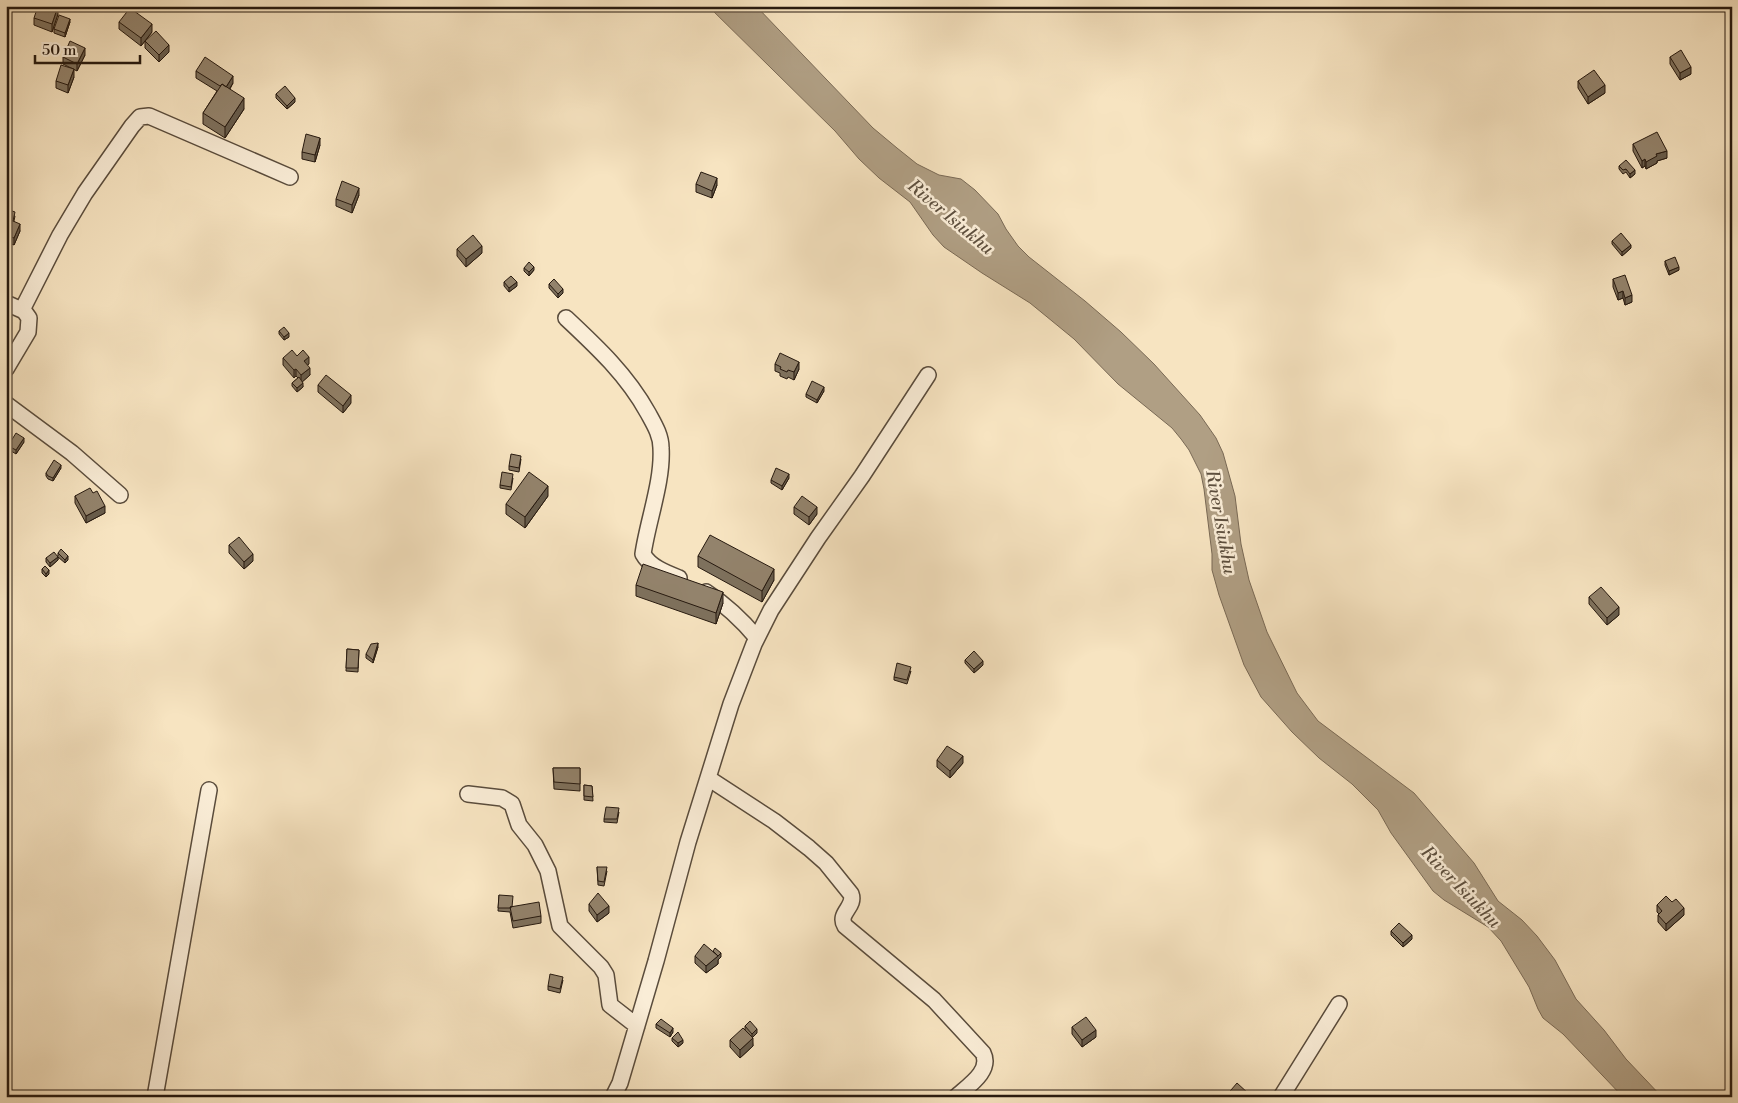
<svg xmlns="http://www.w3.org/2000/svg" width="1738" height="1103" font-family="'Libre Bodoni',serif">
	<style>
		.water { fill: #b09f84; stroke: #796955 }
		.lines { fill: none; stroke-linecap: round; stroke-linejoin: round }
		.minor-casing { stroke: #5a4c3c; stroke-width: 18 }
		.minor { stroke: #faedd7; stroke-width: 15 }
		.wall { fill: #7e715d; stroke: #26190f }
		.shaded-wall { fill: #675c4c; stroke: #26190f }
		.building { fill: #93836c; stroke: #26190f }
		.labels { text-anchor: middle; stroke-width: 5; stroke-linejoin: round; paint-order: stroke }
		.water-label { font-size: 18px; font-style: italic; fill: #5d4f3e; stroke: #faedd7 }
	</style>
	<rect width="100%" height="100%" fill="#f7e4c1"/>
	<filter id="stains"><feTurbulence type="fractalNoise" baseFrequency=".004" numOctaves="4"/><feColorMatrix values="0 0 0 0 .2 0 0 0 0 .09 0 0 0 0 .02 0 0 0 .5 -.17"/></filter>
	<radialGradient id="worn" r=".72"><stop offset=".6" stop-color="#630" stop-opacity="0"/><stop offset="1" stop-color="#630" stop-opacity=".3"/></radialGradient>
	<path class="water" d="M708 6H756L873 128 897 148 917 164 939 175 961 179 975 190 998 214 1006 229 1018 246 1029 257 1085 301 1121 332 1154 364 1200 415 1216 438 1223 453 1235 496 1241 544 1249 580 1267 632 1297 693 1318 721 1414 793 1474 863 1498 901 1522 920 1537 936 1555 960 1576 999 1604 1030 1626 1059 1662 1097H1623L1563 1034 1543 1018 1538 1009 1529 987 1501 941 1488 927 1444 900 1433 891 1391 833 1378 810 1352 784 1319 758 1292 732 1261 697 1244 665 1219 595 1212 570V554L1204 489 1201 474 1189 450 1181 439 1172 428 1118 384 1074 339 1030 303 982 273 944 247 933 235 910 202 879 178 859 159 835 131Z"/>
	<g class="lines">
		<defs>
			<path id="minor" d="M6 303 24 311 29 318 28 332 6 369
				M22 310 60 235 85 193 132 126 140 117 149 116 290 177
				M566 318C597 347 627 375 648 413 654 424 661 435 661 448 663 481 648 520 643 554 650 567 666 573 679 578
				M6 404 72 453 120 495
				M706 592C726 605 742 620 757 638
				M708 778 774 821 809 848 826 863 851 894C856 907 837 913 845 926L934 1000 983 1053C992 1071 968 1086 956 1097
				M468 794 502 798 512 804 519 825 535 845 548 871 560 926 601 967 606 975 610 1005 637 1026
				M155 1097 209 790
				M613 1097 620 1083 656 961 688 842 731 704 754 644 771 610 818 538 862 476 928 375
				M1281 1097 1339 1004"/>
		</defs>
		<use href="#minor" class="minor-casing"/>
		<use href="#minor" class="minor"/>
	</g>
	<path class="wall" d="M58 14 52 32 34 25V18Z
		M70 22 65 37 54 33V29Z
		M119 22 152 32 141 46 119 29Z
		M145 41 169 52 159 62 145 48Z
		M85 55 77 71 63 64V57Z
		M1670 57 1691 74 1680 80 1670 64Z
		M196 71 233 83 230 89 244 109 225 138 203 124V113L217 91 196 78Z
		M74 77 68 93 56 88V81Z
		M1578 81 1605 93 1588 104 1578 88Z
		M276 94 295 102 287 109 276 98Z
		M1633 144 1667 158 1657 161V163L1646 169 1645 166 1642 168 1633 151Z
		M320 145 315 162 302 159V152Z
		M1619 166 1635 174 1630 178 1626 172 1623 174 1619 169Z
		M696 184 717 185 712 198 696 192Z
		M359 195 352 213 336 206V199Z
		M6 212 15 216 14 221 20 231 14 245 6 242Z
		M1612 241 1631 248 1622 256 1612 244Z
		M457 249 482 253 466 267 457 256Z
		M1665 261 1679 270 1669 275 1665 265Z
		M524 268 534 270 529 276 524 271Z
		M1613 279 1632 302 1625 305 1623 298 1618 300 1613 287Z
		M504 282 517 286 509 292 504 286Z
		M549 284 563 293 558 298 549 288Z
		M279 331 289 337 284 340 279 334Z
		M297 356 309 364 307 365 310 375 302 382 303 387 297 392 292 386V383L298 378 296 376 294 378 283 365V358Z
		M775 364 799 369 794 380 788 377 787 379 780 376V373L775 371Z
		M318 385 351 403 343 413 318 392Z
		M824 391 817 403 806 397V394Z
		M24 442 16 454 8 449V446Z
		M521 459 519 472 509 470V466Z
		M61 468 53 481 48 479 46 476V473Z
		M513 478 511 490 500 488V485Z
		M789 478 782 490 771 483V480Z
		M93 493 105 513 86 523 75 503V496Z
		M548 496 525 528 506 514V504Z
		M794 507 817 514 809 525 794 514Z
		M229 545 253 561 244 569 229 553Z
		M58 553 68 560 65 563 58 557V560L50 567 46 562V558L58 556Z
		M698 556 774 580 762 602 698 567Z
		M42 569 49 574 46 577 42 573Z
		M636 585 723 603 716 624 636 596Z
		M1589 597 1619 615 1607 625 1589 604Z
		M378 647 373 663 366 658V654Z
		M347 649 359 650 358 672 346 671Z
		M965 660 983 665 974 673 965 663Z
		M911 671 907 684 894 680V677Z
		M937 760 963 763 950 778 937 767Z
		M553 768H580V791L554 789Z
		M584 785 592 786 593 801 584 800Z
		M619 812 617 823 604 822V819Z
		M597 867 607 871 604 886 598 885Z
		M499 895 512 907 541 916V923L513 928 510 912 498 911Z
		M589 904 609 913 597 922 589 911Z
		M1657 905 1684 915 1666 931 1658 922V915L1659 914 1657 912Z
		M1391 931 1412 939 1403 947 1391 935Z
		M713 952 721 957 718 960V964L706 973 695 963V956Z
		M563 980 560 993 548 990V986Z
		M656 1024 673 1032 670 1037 656 1028Z
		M745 1026 757 1033 752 1038 753 1046 740 1058 730 1047V1040L745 1030Z
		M1072 1027 1096 1037 1082 1047 1072 1034Z
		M672 1038 683 1043 678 1047 672 1041Z"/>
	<path class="shaded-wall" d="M58 6V14L52 32V24Z
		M70 19V22L65 37V33Z
		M152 24V32L141 46V38Z
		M169 45V52L159 62V55Z
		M85 48V55L77 71V64Z
		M1691 67V74L1680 80V73Z
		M74 69V77L68 93V85Z
		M233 76V83L225 96V89Z
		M1605 85V93L1588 104V97Z
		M244 98V109L225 138V127Z
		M295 98V102L287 109V106Z
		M320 138V145L315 162V155Z
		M1667 151V158L1657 161V163L1646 169V162L1656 154Z
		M1645 159V166L1642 168V161Z
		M1635 170V174L1630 178V174Z
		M717 178V185L712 198V191Z
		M359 188V195L352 213V205Z
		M20 224V231L14 245V238Z
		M1631 245V248L1622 256V252Z
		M482 246V253L466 267V259Z
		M534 267V270L529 276V272Z
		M1679 267V270L1669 275V271Z
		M517 282V286L509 292V288Z
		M563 289V293L558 298V294Z
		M1623 291V298L1618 300V293Z
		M1632 295V302L1625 305V298Z
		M289 333V337L284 340V337Z
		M309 357V364L304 368V361Z
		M799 362V369L794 380V372Z
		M310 368V375L301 383V375Z
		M296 369V376L294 378V370Z
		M303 383V387L297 392V388Z
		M824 387V391L817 403V400Z
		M351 395V403L343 413V406Z
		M24 438V442L16 454V450Z
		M61 465V468L53 481V478Z
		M789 474V478L782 490V486Z
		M548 486V496L525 528V517Z
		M105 506V513L86 523V516Z
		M817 507V514L809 525V517Z
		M253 554V561L244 569V562Z
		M68 556V560L65 563V560Z
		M58 557V560L50 567V563Z
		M774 569V580L762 602V591Z
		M49 570V574L46 577V574Z
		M723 592V603L716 624V613Z
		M1619 607V615L1607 625V618Z
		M378 643V647L373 663V660Z
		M983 661V665L974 673V669Z
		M963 756V763L950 778V771Z
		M609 906V913L597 922V915Z
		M1684 908V915L1666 931V924Z
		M1412 935V939L1403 947V943Z
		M721 953V957L718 960V964L706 973V966Z
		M673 1028V1032L670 1037V1033Z
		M757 1029V1033L752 1038V1034Z
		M1096 1030V1037L1082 1047V1040Z
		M753 1038V1046L740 1058V1050Z
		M683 1040V1043L678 1047V1043Z"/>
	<path class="building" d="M38 6H58L52 24 34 18Z
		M130 8 152 24 141 38 119 22Z
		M59 15 70 19 65 33 54 29Z
		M156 31 169 45 159 55 145 41Z
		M70 41 85 48 77 64 63 57Z
		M1681 50 1691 67 1680 73 1670 57Z
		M205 57 233 76 226 87 222 84 220 86 196 71Z
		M61 65 74 69 68 85 56 81Z
		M1594 70 1605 85 1588 97 1578 81Z
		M222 84 244 98 225 127 203 113Z
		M285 86 295 98 287 106 276 94Z
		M1657 132 1667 151 1656 154 1657 156 1646 162 1645 159 1642 161 1633 144Z
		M306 134 320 138 315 155 302 152Z
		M1626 160 1635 170 1630 174 1626 169 1623 170 1619 166Z
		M701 172 717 178 712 191 696 184Z
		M342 181 359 188 352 205 336 199Z
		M7 209 15 212 13 221 6 218Z
		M6 218 20 224 14 238 6 235Z
		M1621 233 1631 245 1622 252 1612 241Z
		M473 235 482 246 466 259 457 249Z
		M1675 257 1679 267 1669 271 1665 261Z
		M529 262 534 267 529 272 524 268Z
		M1625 275 1632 295 1625 298 1623 291 1618 293 1613 279Z
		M511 276 517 282 509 288 504 282Z
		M554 279 563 289 558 294 549 284Z
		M284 327 289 333 284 337 279 331Z
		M292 350 297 356 303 350 309 357 304 361 310 368 301 375 296 369 294 370 283 358Z
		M780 353 799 362 794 372 788 370 787 372 780 369 781 367 775 364Z
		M326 375 351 395 343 406 318 385Z
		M299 377 303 383 297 388 292 383Z
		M812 381 824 387 817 400 806 394Z
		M16 433 24 438 16 450 8 446Z
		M511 454 521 456 519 468 509 466Z
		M54 460 61 465 53 478 48 476 46 473Z
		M776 468 789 474 782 486 771 480Z
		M502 472 513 474 511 487 500 485Z
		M529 472 548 486 525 517 506 504Z
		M90 488 93 493 97 491 105 506 86 516 75 496Z
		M802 496 817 507 809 517 794 507Z
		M710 535 774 569 762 591 698 556Z
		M239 537 253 554 244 562 229 545Z
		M61 549 68 556 65 560 58 553Z
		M54 552 58 557 50 563 46 558Z
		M643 564 723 592 716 613 636 585Z
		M45 566 49 570 46 574 42 569Z
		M1601 587 1619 607 1607 618 1589 597Z
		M378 643 373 660 366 654 371 644Z
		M347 649 359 650 358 668H346Z
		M974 651 983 661 974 669 965 660Z
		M897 663 911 667 907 680 894 677Z
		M947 746 963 756 950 771 937 760Z
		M553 768H580V784L554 782Z
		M584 785 592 786 593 797 584 796Z
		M606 807 619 808 617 819H604Z
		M597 867H607L604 882 598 881Z
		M598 893 609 906 597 915 589 904Z
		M499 895 513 896 512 907H510L511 908H498Z
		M1666 896 1672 902 1676 899 1684 908 1666 924 1658 915 1662 911 1657 905Z
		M539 902 541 916 513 921 510 907Z
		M1399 923 1412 935 1403 943 1391 931Z
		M704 944 718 956 706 966 695 956Z
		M715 948 721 953 718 956 713 951Z
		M550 974 563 977 560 989 548 986Z
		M1086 1017 1096 1030 1082 1040 1072 1027Z
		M661 1019 673 1028 670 1033 656 1024Z
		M750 1021 757 1029 752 1034 745 1026Z
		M743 1028 753 1038 740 1050 730 1040Z
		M678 1032 683 1040 678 1043 672 1038Z
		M1237 1083 1249 1094 1247 1097H1225Z"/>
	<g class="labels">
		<g class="water-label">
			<text transform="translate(951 217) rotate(40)" y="6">River Isiukhu</text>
			<text transform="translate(1221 522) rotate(80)" y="6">River Isiukhu</text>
			<text transform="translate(1461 887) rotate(46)" y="6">River Isiukhu</text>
		</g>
	</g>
	<rect width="1738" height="1103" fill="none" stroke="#f7e4c1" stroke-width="25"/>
	<rect x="8" y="8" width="1723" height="1088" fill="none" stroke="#26190f" stroke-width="2.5"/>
	<rect x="12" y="12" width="1713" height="1078" fill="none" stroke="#26190f"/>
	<path d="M35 55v8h105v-8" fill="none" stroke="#26190f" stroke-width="2.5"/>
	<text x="42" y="55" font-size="15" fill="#26190f" stroke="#faedd7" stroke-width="4" paint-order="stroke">50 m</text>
	<rect width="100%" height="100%" filter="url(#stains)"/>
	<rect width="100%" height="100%" fill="url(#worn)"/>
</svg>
